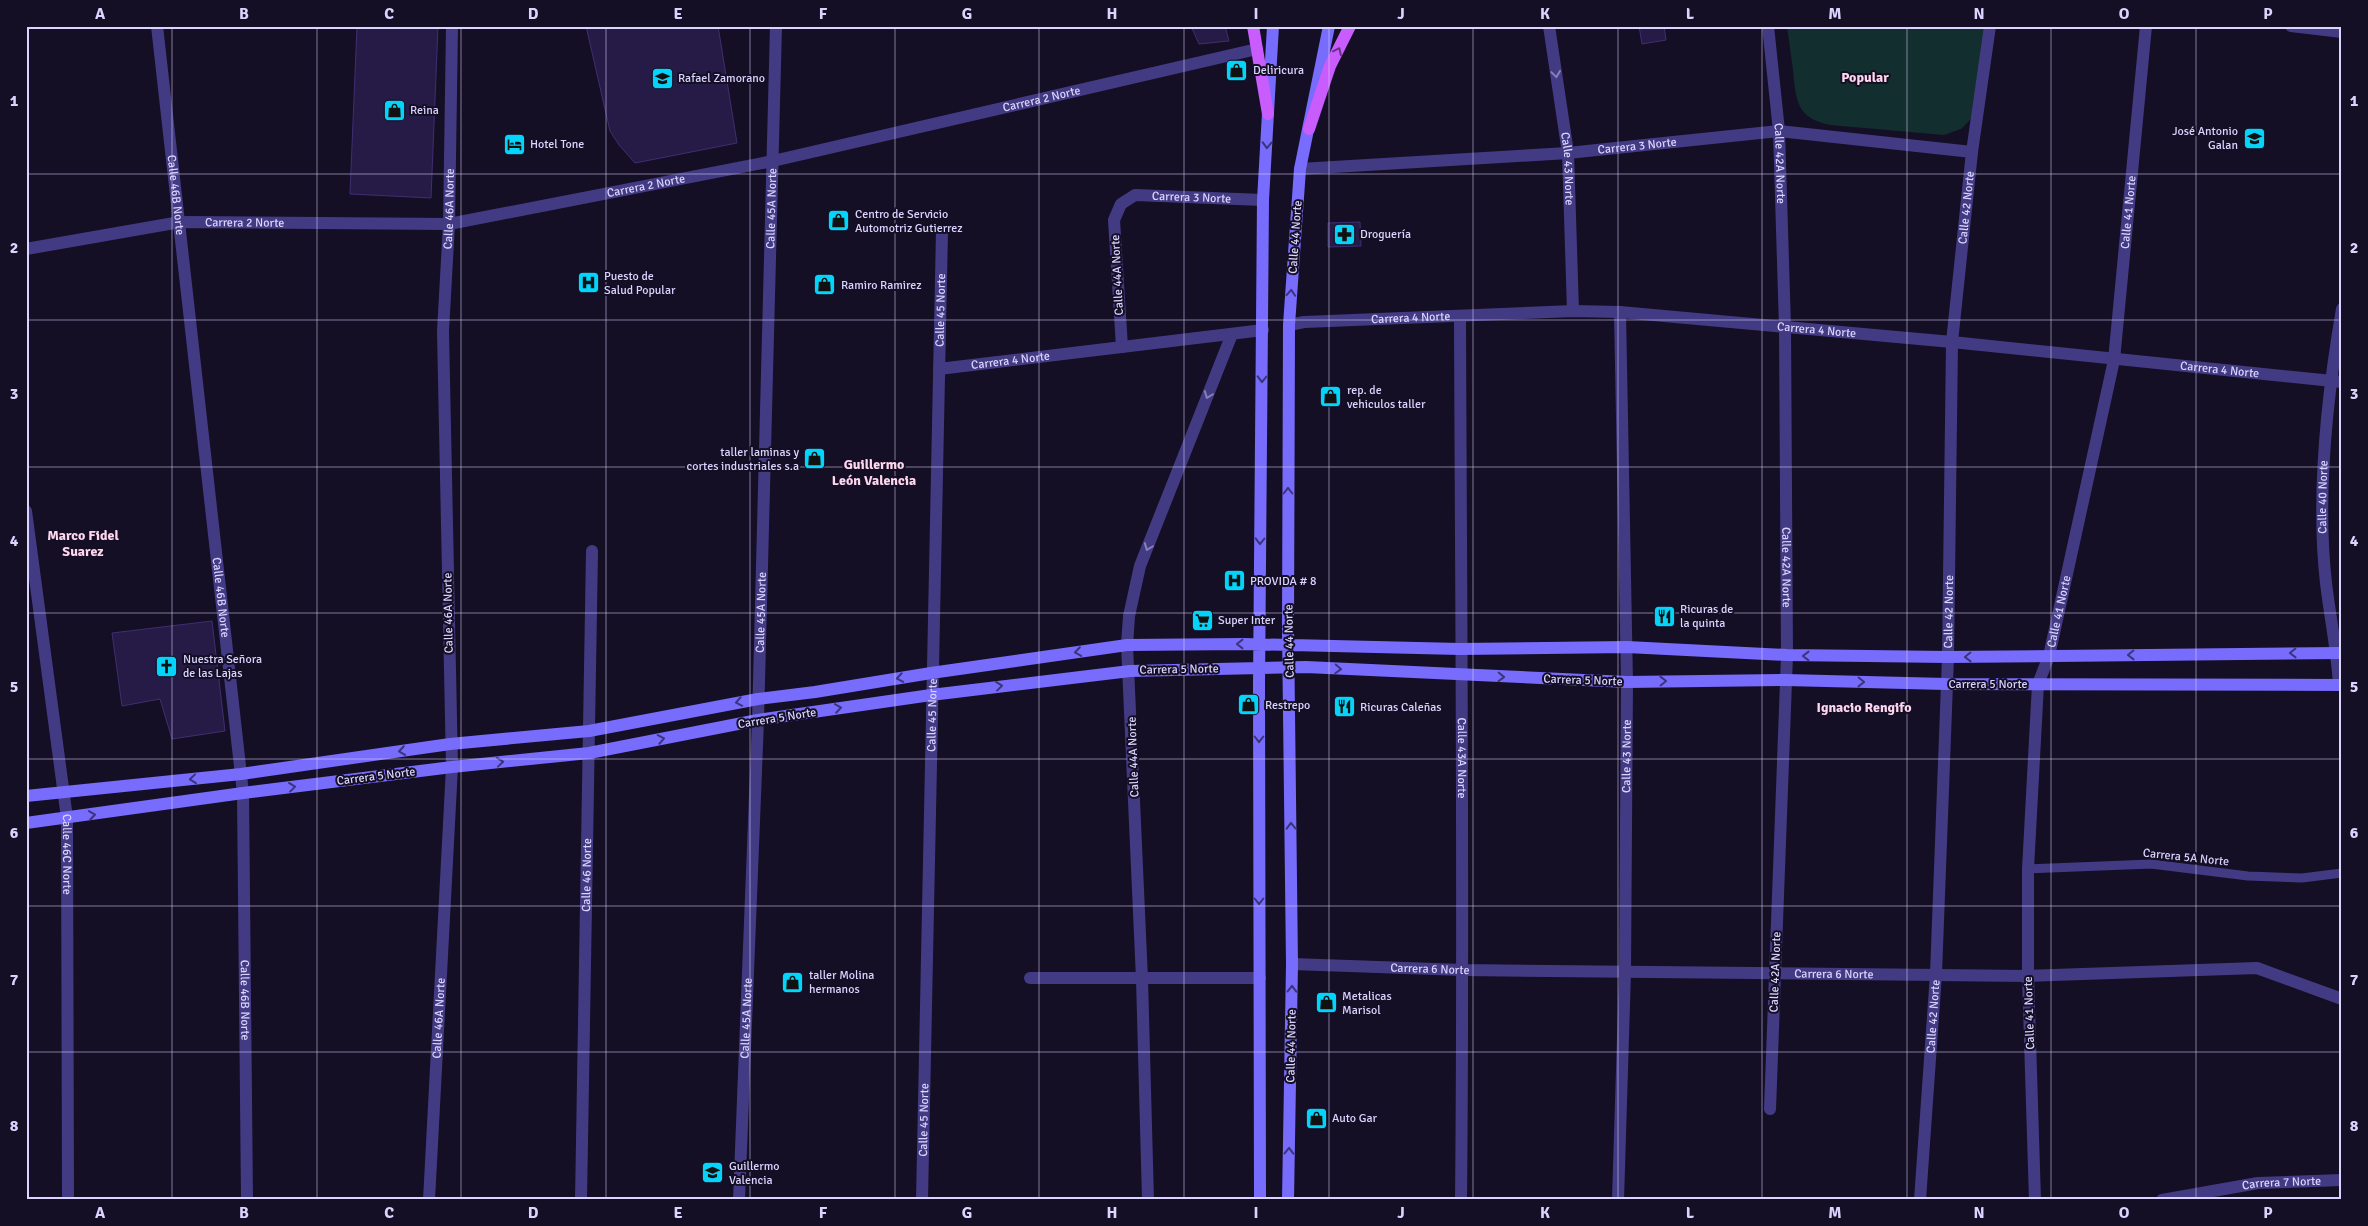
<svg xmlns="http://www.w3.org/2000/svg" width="2368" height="1226" font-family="Signika,sans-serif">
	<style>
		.green { fill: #122e2f }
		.building { fill: #261b46; stroke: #3f2e71 }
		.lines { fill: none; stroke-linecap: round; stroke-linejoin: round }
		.lane { stroke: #423b83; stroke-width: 9 }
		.street { stroke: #423b83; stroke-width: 12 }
		.secondary { stroke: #786cfd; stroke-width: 12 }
		.primary { stroke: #c95cfc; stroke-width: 12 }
		.oneway { stroke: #653286 }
		.oneway2 { stroke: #8780ba }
		.oneway3 { stroke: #3c347b }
		.grid { fill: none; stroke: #dbd4fe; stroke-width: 1; stroke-opacity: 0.55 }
		.labels { text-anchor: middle; stroke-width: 4; stroke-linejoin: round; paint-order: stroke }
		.poi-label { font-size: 12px; fill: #dbd4fe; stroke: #140f25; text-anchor: start }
		.street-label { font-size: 12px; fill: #dbd4fe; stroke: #140f25 }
		.neighbourhood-label { font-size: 14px; font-weight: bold; fill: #fed6ed; stroke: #140f25 }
		.neatline { fill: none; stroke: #dbd4fe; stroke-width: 2 }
		.grid-label { font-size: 16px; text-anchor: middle; font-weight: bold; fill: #dbd4fe }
	</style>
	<rect width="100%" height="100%" fill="#140f25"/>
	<path class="green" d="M1787 26H1988L1974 116 1961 129 1944 135 1830 125C1796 118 1796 100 1793 70 1791 55 1789 41 1787 26Z"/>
	<path class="building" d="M357 26H438L431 198 350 194Z
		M586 26H718L737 143 635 163 619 145 610 131Z
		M1225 26 1229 41 1199 44 1191 26Z
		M1639 26H1664L1666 40 1642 44Z
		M1360 222 1361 246 1328 247V223Z
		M212 621 225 731 172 739 160 699 122 706 112 633Z"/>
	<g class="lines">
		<path class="lane" d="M2028 869 2151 864 2248 876 2302 878 2342 873"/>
		<g class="street">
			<path id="s1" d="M157 26 243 793 247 1200"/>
			<path id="s2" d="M1549 26 1568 153 1573 311"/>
			<path id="s3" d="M1768 26 1779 131 1785 327 1787 655 1770 1109"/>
			<path d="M2291 26 2342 32"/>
			<path id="s4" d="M1300 169 1568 153 1779 131 1972 152"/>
			<path id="s5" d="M26 249 180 222 449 224 773 161 1257 49"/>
			<path id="s6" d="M1460 317C1461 611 1464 905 1461 1200"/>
			<path id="s7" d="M1289 325 1304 322 1573 311 1620 312 1952 342 2342 382"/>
			<path id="s8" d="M1122 347 1114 220 1121 204 1135 195 1263 200"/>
			<path id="s9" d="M939 369 1263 330"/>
			<path id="s10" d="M26 511 67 818 68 1200"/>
			<path id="s11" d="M2339 685C2337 650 2330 617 2326 583 2316 495 2327 396 2342 309"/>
			<path id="s12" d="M1292 964 1463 970 2028 976 2257 968 2342 999"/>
			<path d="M1030 978H1260"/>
			<path id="s13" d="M429 1200 452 767 443 331 449 224 452 26"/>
			<path id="s14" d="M581 1200 592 551"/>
			<path id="s15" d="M739 1200 758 720 776 26"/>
			<path id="s16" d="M922 1200 942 231"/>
			<path d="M1148 1200 1142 979 1127 645 1129 616 1140 566 1232 334"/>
			<path id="s17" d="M1618 1200 1625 972 1627 682 1620 312"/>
			<path id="s18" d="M1920 1200 1936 974 1948 657 1952 342 1972 152 1990 26"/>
			<path id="s19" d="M2035 1200 2028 976V869L2038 684 2049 656 2114 360 2146 26"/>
			<path id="s20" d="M2162 1200 2258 1183 2342 1180"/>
		</g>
		<path class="secondary" d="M26 796 241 774 450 744 589 731 758 699 815 692 931 673 1127 645 1244 644 1460 649 1627 647 1787 655 1948 657 2342 653
			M26 823 243 793 452 767 589 753 758 720 931 695 1130 671 1306 667 1627 682 1786 680 1946 684 2342 685
			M1260 1200 1259 684 1263 200 1273 26
			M1288 1200 1292 964 1288 629 1289 325 1300 169 1329 26"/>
		<path class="primary" d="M1253 26 1268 114
			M1309 129 1330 66 1350 26"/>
	</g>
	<defs><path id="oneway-chevron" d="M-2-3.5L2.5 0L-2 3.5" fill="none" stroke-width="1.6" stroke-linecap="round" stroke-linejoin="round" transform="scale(1.25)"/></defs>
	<use class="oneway" href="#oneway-chevron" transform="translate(1338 51) rotate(-64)"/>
	<g class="oneway2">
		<use href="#oneway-chevron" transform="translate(1556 74) rotate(82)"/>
		<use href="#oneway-chevron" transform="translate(1208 395) rotate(111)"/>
		<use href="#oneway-chevron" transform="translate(1148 547) rotate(111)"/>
	</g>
	<g class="oneway3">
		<use href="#oneway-chevron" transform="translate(1267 145) rotate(92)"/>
		<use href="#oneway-chevron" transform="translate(1291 293) rotate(-86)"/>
		<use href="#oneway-chevron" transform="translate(1262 379) rotate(91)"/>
		<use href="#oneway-chevron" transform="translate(1288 491) rotate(-90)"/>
		<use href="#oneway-chevron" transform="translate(1260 541) rotate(91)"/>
		<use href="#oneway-chevron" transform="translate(1240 644) rotate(180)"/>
		<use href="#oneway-chevron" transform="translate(1078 652) rotate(172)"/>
		<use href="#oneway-chevron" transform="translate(2293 653) rotate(179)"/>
		<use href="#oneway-chevron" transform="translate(2131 655) rotate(179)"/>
		<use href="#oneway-chevron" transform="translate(1806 656) rotate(-180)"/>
		<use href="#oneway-chevron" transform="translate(1968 657) rotate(179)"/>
		<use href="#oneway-chevron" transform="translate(1338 669) rotate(3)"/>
		<use href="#oneway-chevron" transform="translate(1501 677) rotate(2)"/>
		<use href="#oneway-chevron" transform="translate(900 678) rotate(170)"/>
		<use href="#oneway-chevron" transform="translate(1663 681) rotate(-1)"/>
		<use href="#oneway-chevron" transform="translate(1861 682) rotate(1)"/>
		<use href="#oneway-chevron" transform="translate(999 686) rotate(-7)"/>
		<use href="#oneway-chevron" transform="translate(739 702) rotate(169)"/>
		<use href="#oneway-chevron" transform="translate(838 708) rotate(-8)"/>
		<use href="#oneway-chevron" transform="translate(661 739) rotate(-11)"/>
		<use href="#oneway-chevron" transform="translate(1259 739) rotate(90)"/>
		<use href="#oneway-chevron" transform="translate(402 751) rotate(172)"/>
		<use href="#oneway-chevron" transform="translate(500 762) rotate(-6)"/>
		<use href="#oneway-chevron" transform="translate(193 779) rotate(174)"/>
		<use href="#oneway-chevron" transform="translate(292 787) rotate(-7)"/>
		<use href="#oneway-chevron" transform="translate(92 815) rotate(-8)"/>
		<use href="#oneway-chevron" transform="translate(1291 826) rotate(-91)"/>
		<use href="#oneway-chevron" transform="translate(1259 901) rotate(90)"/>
		<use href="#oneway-chevron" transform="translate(1292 989) rotate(-89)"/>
		<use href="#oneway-chevron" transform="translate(1289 1151) rotate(-89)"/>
	</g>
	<path class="grid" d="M172 26V1200M317 26V1200M461 26V1200M606 26V1200M750 26V1200M895 26V1200M1039 26V1200M1184 26V1200M1329 26V1200M1473 26V1200M1618 26V1200M1762 26V1200M1907 26V1200M2051 26V1200M2196 26V1200M26 174H2342M26 320H2342M26 467H2342M26 613H2342M26 759H2342M26 906H2342M26 1052H2342"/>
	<defs>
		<symbol id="shop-square" viewBox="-11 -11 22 22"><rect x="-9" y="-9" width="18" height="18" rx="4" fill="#04d4fa" stroke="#140f25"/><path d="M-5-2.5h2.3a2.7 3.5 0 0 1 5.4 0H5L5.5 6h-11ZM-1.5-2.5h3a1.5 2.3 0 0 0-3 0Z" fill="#111"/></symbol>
		<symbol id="school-square" viewBox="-11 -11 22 22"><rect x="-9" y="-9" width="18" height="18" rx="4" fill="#04d4fa" stroke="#140f25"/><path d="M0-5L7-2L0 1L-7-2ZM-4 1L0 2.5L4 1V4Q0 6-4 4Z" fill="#111"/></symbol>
		<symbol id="hotel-square" viewBox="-11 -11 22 22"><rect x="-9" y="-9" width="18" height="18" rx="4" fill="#04d4fa" stroke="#140f25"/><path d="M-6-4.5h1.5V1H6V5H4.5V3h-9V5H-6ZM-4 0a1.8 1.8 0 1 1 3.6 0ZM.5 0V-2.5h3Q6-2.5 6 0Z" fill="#111"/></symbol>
		<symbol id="pharmacy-square" viewBox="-11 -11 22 22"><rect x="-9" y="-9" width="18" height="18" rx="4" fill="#04d4fa" stroke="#140f25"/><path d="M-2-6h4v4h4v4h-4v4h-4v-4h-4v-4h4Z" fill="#111"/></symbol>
		<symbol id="hospital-square" viewBox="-11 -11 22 22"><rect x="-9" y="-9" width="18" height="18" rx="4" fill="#04d4fa" stroke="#140f25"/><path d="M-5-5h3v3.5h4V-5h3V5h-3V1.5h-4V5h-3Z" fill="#111"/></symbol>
		<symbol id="restaurant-square" viewBox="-11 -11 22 22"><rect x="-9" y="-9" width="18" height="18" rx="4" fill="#04d4fa" stroke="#140f25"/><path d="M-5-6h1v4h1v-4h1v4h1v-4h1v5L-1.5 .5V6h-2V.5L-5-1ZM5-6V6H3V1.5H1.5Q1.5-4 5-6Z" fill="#111"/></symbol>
		<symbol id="supermarket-square" viewBox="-11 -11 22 22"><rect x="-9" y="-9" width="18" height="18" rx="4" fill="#04d4fa" stroke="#140f25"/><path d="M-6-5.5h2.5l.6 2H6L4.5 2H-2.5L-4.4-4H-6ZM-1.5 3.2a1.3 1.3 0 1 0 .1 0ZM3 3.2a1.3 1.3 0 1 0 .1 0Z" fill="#111"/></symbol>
		<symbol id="church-square" viewBox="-11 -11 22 22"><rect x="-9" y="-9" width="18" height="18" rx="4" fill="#04d4fa" stroke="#140f25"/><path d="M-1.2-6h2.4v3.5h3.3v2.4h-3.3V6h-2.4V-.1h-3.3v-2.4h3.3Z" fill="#111"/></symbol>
	</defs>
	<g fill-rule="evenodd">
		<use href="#shop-square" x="1224" y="58" width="25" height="25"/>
		<use href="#school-square" x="650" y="66" width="25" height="25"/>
		<use href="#shop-square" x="382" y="98" width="25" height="25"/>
		<use href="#school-square" x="2242" y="126" width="25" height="25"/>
		<use href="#hotel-square" x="502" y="132" width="25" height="25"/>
		<use href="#shop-square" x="826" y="208" width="25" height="25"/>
		<use href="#pharmacy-square" x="1332" y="222" width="25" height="25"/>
		<use href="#hospital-square" x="576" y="270" width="25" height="25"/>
		<use href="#shop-square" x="812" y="272" width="25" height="25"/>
		<use href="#shop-square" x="1318" y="384" width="25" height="25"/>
		<use href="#shop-square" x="802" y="446" width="25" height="25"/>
		<use href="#hospital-square" x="1222" y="568" width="25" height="25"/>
		<use href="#restaurant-square" x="1652" y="604" width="25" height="25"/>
		<use href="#supermarket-square" x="1190" y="608" width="25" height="25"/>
		<use href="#church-square" x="154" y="654" width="25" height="25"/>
		<use href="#shop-square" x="1236" y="692" width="25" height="25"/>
		<use href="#restaurant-square" x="1332" y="694" width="25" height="25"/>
		<use href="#shop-square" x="780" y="970" width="25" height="25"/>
		<use href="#shop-square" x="1314" y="990" width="25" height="25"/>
		<use href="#shop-square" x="1304" y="1106" width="25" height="25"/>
		<use href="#school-square" x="700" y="1160" width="25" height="25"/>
	</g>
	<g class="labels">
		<g class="poi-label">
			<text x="1253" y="74">Deliricura</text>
			<text x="678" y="82">Rafael Zamorano</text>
			<text x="410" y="114">Reina</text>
			<text x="2238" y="135" text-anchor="end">José Antonio<tspan x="2238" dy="14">Galan</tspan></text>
			<text x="530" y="148">Hotel Tone</text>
			<text x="855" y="218">Centro de Servicio<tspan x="855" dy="14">Automotriz Gutierrez</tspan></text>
			<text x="1360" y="238">Droguería</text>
			<text x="604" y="280">Puesto de<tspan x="604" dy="14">Salud Popular</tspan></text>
			<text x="841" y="289">Ramiro Ramirez</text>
			<text x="1347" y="394">rep. de<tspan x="1347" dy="14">vehiculos taller</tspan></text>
			<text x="799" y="456" text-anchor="end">taller laminas y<tspan x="799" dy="14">cortes industriales s.a</tspan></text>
			<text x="1250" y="585">PROVIDA # 8</text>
			<text x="1680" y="613">Ricuras de<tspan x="1680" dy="14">la quinta</tspan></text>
			<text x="1218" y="624">Super Inter</text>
			<text x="183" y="663">Nuestra Señora<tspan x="183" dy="14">de las Lajas</tspan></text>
			<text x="1265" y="709">Restrepo</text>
			<text x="1360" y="711">Ricuras Caleñas</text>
			<text x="809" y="979">taller Molina<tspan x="809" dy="14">hermanos</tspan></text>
			<text x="1342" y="1000">Metalicas<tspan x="1342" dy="14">Marisol</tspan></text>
			<text x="1332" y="1122">Auto Gar</text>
			<text x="729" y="1170">Guillermo<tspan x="729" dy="14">Valencia</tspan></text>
		</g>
		<g class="street-label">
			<text dy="4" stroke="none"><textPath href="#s5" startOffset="1031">Carrera 2 Norte</textPath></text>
			<text dy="4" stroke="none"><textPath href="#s4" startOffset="338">Carrera 3 Norte</textPath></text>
			<text dy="4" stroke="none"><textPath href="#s3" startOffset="138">Calle 42A Norte</textPath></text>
			<text dy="4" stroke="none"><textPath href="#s2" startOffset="144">Calle 43 Norte</textPath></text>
			<text dy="4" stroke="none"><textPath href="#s5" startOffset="626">Carrera 2 Norte</textPath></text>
			<text dy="4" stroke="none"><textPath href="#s1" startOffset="170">Calle 46B Norte</textPath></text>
			<text dy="4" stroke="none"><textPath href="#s8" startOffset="218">Carrera 3 Norte</textPath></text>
			<text dy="4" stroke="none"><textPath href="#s13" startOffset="992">Calle 46A Norte</textPath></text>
			<text dy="4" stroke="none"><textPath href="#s15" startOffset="992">Calle 45A Norte</textPath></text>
			<text dy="4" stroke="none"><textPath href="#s18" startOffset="994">Calle 42 Norte</textPath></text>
			<text dy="4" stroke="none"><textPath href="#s19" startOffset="998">Calle 41 Norte</textPath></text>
			<text dy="4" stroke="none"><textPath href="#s5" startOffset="221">Carrera 2 Norte</textPath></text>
			<text transform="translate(1295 237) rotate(-86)" y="4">Calle 44 Norte</text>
			<text transform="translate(1117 275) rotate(-93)" y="4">Calle 44A Norte</text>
			<text dy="4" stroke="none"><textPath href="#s16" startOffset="890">Calle 45 Norte</textPath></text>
			<text dy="4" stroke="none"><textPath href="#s7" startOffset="122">Carrera 4 Norte</textPath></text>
			<text dy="4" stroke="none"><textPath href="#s7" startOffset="529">Carrera 4 Norte</textPath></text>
			<text dy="4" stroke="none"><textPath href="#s9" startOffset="72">Carrera 4 Norte</textPath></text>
			<text dy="4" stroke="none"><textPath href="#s7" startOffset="934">Carrera 4 Norte</textPath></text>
			<text dy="4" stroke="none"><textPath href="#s11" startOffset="189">Calle 40 Norte</textPath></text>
			<text dy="4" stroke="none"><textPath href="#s3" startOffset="542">Calle 42A Norte</textPath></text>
			<text dy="4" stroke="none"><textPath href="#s1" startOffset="575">Calle 46B Norte</textPath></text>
			<text dy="4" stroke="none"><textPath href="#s19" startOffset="592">Calle 41 Norte</textPath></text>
			<text dy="4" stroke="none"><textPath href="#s18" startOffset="589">Calle 42 Norte</textPath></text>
			<text transform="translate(448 613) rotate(-91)" y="4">Calle 46A Norte</text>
			<text dy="4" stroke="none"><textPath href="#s15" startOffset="588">Calle 45A Norte</textPath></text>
			<text transform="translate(1289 641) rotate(-91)" y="4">Calle 44 Norte</text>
			<text transform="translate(1179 669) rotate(-1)" y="4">Carrera 5 Norte</text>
			<text transform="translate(1583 680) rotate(2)" y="4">Carrera 5 Norte</text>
			<text x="1988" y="688">Carrera 5 Norte</text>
			<text dy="4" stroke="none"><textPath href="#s16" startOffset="485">Calle 45 Norte</textPath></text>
			<text transform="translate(777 718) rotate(-9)" y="4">Carrera 5 Norte</text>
			<text dy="4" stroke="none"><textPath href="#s17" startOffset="444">Calle 43 Norte</textPath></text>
			<text transform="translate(1133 757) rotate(-92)" y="4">Calle 44A Norte</text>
			<text dy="4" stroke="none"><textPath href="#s6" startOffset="441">Calle 43A Norte</textPath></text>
			<text transform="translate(376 776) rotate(-7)" y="4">Carrera 5 Norte</text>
			<text dy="4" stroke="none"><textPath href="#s10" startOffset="346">Calle 46C Norte</textPath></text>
			<text transform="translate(2186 857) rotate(6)" y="4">Carrera 5A Norte</text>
			<text dy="4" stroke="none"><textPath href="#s14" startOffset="325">Calle 46 Norte</textPath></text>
			<text dy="4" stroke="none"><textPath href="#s12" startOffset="138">Carrera 6 Norte</textPath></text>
			<text transform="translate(1775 972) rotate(-88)" y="4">Calle 42A Norte</text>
			<text dy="4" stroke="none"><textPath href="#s12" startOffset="542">Carrera 6 Norte</textPath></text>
			<text dy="4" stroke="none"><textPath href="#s1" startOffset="979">Calle 46B Norte</textPath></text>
			<text transform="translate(2029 1013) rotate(-92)" y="4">Calle 41 Norte</text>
			<text dy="4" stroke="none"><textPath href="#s18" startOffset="184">Calle 42 Norte</textPath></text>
			<text dy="4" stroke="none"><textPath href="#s13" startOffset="182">Calle 46A Norte</textPath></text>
			<text dy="4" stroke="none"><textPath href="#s15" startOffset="182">Calle 45A Norte</textPath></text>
			<text transform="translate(1291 1046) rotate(-89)" y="4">Calle 44 Norte</text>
			<text dy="4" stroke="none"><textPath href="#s16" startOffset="80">Calle 45 Norte</textPath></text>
			<text dy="4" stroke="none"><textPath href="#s20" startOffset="121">Carrera 7 Norte</textPath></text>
		</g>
		<g class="neighbourhood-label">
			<text x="1865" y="82">Popular</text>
			<text x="874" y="469">Guillermo<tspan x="874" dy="16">León Valencia</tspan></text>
			<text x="83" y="540">Marco Fidel<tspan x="83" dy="16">Suarez</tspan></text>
			<text x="1864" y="712">Ignacio Rengifo</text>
		</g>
	</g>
	<rect width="2368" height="1226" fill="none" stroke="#140f25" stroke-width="55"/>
	<rect x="28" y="28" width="2312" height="1170" class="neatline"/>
	<g class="grid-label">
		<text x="100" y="19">A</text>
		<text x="244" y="19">B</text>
		<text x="389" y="19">C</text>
		<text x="533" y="19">D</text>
		<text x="678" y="19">E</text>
		<text x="823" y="19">F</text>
		<text x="967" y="19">G</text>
		<text x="1112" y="19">H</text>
		<text x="1256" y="19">I</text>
		<text x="1401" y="19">J</text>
		<text x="1545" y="19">K</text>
		<text x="1690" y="19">L</text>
		<text x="1835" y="19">M</text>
		<text x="1979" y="19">N</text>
		<text x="2124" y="19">O</text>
		<text x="2268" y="19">P</text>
		<text x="14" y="106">1</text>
		<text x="2354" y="106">1</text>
		<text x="14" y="253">2</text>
		<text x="2354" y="253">2</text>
		<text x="14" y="399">3</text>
		<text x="2354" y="399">3</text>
		<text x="14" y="546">4</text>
		<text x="2354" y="546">4</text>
		<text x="14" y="692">5</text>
		<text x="2354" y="692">5</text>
		<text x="14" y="838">6</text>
		<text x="2354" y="838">6</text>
		<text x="14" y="985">7</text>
		<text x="2354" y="985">7</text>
		<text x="14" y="1131">8</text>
		<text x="2354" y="1131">8</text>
		<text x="100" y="1218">A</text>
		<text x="244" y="1218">B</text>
		<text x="389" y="1218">C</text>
		<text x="533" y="1218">D</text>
		<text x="678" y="1218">E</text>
		<text x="823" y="1218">F</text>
		<text x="967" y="1218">G</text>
		<text x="1112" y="1218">H</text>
		<text x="1256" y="1218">I</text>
		<text x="1401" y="1218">J</text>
		<text x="1545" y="1218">K</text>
		<text x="1690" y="1218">L</text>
		<text x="1835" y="1218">M</text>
		<text x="1979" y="1218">N</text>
		<text x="2124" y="1218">O</text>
		<text x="2268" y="1218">P</text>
	</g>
</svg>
